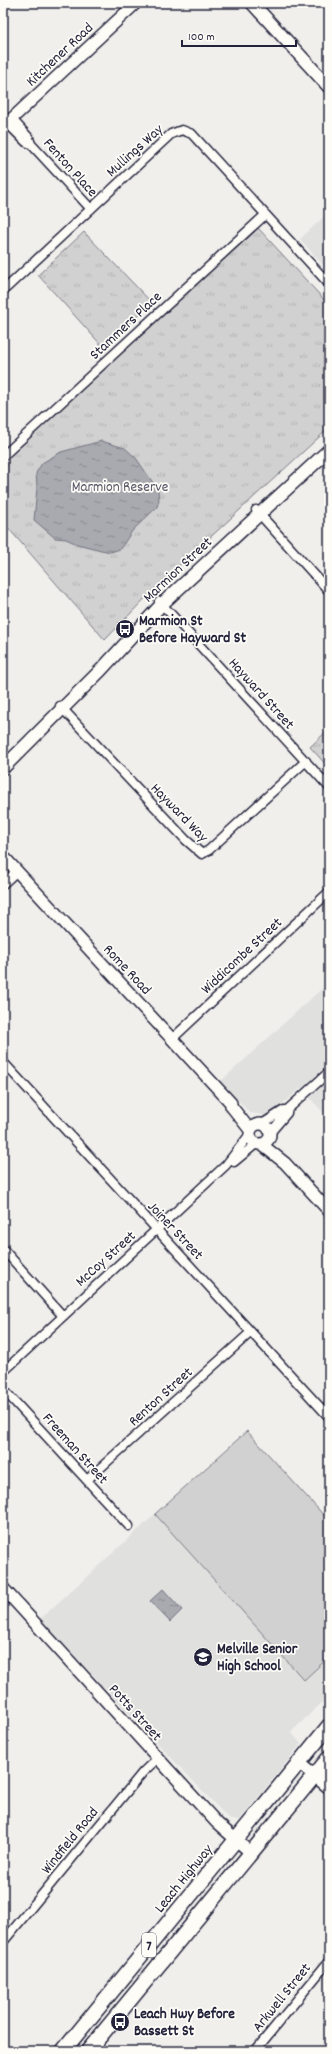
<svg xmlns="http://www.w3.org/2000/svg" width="332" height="2054" font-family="Dekko,sans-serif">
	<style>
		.built { fill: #e0e0df }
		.green { fill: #d2d1d1; stroke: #7a7a86 }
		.park { fill: url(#park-tufts); stroke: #7a7a86 }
		.water { fill: url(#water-ripples); stroke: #737381 }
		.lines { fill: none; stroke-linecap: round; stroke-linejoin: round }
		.street-casing { stroke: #22223b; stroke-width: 11 }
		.secondary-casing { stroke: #22223b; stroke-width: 14 }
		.primary-casing { stroke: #22223b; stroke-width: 15 }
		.highway-casing { stroke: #22223b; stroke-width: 17 }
		.street { stroke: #fdfcf7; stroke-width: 8 }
		.secondary { stroke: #fdfcf7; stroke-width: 11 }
		.primary { stroke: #fdfcf7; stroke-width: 12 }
		.highway { stroke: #fdfcf7; stroke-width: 14 }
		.labels { text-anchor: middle; stroke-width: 3.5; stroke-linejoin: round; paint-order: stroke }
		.shield { fill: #fdfcf7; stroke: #646373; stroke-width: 1 }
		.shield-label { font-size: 14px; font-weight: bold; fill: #22223b }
		.street-label { font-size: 15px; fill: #22223b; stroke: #fdfcf7 }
		.park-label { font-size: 15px; fill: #575768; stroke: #fdfcf7 }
		.poi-label { font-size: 15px; font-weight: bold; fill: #22223b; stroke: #fdfcf7; text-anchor: start }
	</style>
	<defs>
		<pattern id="park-tufts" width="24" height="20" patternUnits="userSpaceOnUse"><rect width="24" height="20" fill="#d2d1d1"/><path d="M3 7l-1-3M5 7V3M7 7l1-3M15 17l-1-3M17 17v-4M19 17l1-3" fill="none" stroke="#b4b3b4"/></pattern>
		<pattern id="water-ripples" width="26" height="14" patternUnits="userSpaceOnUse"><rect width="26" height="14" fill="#a9a9b0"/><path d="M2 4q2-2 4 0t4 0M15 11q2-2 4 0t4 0" fill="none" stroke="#898990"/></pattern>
	</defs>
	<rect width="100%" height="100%" fill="#f0efec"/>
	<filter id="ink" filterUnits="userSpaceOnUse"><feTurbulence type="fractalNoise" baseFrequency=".025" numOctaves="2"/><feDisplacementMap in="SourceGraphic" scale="8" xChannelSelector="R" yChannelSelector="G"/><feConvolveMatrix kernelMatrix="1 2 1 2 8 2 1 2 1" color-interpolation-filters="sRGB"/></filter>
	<g filter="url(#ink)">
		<path class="built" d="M329 212V272L300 239Z
			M329 982V1119L301 1088 268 1116 250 1113 220 1082Z
			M247 1431 329 1521V1696L291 1732 301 1744 240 1820H230L40 1619Z"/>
		<path class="green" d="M247 1431 329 1521V1657L304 1680 155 1514Z"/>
		<path class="park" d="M258 228 329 305V428L154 589 105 640 3 522V460Z
			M84 232 152 303 103 347 38 275Z
			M329 729V768L310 747Z"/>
		<path class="water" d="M101 441 125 448 136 458 158 490 159 500 157 507 133 530 120 549 111 552 101 550 77 544 66 539 55 538 34 520 37 487 36 473 42 463 61 452Z
			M163 1589 182 1610 170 1622 150 1601Z"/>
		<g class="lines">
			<defs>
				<path id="street" d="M12 119 29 138 31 144
					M7 123 26 142 31 144 91 209
					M3 291 171 134 182 130 192 134 329 284
					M3 456 265 215
					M256 510 329 591
					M159 601 329 787
					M60 706 186 840 202 854 209 850 306 761
					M3 884 17 871
					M172 1039 329 892
					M3 1062 329 1417
					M262 1124 284 1110H287L329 1072
					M270 1133 287 1113V1110
					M234 1162 257 1143
					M3 1249 62 1315
					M3 1372 226 1165 250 1134
					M3 1389 129 1526
					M87 1480 251 1332
					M3 1942 143 1772 158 1758
					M255 2051 329 1961"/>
				<path id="secondary" d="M3 127 136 3
					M3 856 231 1103V1106L250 1130
					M250 1134a10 10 0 1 1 20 0a10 10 0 1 1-20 0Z
					M261 1144 285 1163 329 1211
					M3 1588 217 1823 251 1853
					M299 1763 329 1788"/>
				<path id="primary" d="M252 3 329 87
					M3 768 101 670 162 604 329 450"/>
				<path id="highway" d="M63 2051 329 1726
					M88 2051 329 1758"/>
			</defs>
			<use href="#street" class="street-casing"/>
			<use href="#secondary" class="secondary-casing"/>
			<use href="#primary" class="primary-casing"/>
			<use href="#highway" class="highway-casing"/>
			<use href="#street" class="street"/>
			<use href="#secondary" class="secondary"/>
			<use href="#primary" class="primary"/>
			<use href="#highway" class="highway"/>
		</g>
	</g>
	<defs>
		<symbol id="bus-disc" viewBox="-11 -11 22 22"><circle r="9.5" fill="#22223b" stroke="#fdfcf7"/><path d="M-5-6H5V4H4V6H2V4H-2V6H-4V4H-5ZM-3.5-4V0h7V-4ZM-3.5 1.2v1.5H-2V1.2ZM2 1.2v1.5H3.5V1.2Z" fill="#fff"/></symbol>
		<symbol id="school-disc" viewBox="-11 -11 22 22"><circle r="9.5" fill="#22223b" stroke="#fdfcf7"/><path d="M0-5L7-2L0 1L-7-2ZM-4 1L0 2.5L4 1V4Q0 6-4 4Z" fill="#fff"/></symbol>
	</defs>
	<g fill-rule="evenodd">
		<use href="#bus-disc" x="114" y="618" width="22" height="22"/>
		<use href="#school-disc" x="192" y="1646" width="22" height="22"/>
		<use href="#bus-disc" x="109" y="2011" width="22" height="22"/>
	</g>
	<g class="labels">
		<rect class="shield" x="142" y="1933" width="14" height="24" rx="3"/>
		<g class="shield-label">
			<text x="149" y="1950">7</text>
		</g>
		<g class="street-label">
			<text transform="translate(59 54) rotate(-43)" y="5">Kitchener Road</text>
			<text transform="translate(134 150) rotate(-42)" y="5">Mullings Way</text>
			<text transform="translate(71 167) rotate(48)" y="5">Fenton Place</text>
			<text transform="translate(125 325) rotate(-43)" y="5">Stammers Place</text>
			<text transform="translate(177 569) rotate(-43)" y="5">Marmion Street</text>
			<text transform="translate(262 693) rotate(48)" y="5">Hayward Street</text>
			<text transform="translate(180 812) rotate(46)" y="5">Hayward Way</text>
			<text transform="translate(241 955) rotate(-43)" y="5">Widdicombe Street</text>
			<text transform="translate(128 969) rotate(47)" y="5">Rome Road</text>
			<text transform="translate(176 1230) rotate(47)" y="5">Joiner Street</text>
			<text transform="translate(105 1258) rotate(-42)" y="5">McCoy Street</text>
			<text transform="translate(160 1396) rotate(-42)" y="5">Renton Street</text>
			<text transform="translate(76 1448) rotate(48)" y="5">Freeman Street</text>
			<text transform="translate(136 1712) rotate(48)" y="5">Potts Street</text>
			<text transform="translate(69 1840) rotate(-51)" y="5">Windfield Road</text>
			<text transform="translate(183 1878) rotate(-51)" y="5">Leach Highway</text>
			<text transform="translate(281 1997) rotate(-51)" y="5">Arkwell Street</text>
		</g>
		<g class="park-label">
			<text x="120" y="491">Marmion Reserve</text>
		</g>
		<g class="poi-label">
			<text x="139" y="625">Marmion St<tspan x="139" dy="17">Before Hayward St</tspan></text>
			<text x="217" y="1653">Melville Senior<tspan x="217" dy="17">High School</tspan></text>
			<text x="134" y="2018">Leach Hwy Before<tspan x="134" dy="17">Bassett St</tspan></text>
		</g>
	</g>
	<rect width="332" height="2054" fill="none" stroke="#fdfcf7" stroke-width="16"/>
	<rect x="8" y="8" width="316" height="2038" fill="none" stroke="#22223b" stroke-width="1.5" filter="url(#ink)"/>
	<path d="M182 40v6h114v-6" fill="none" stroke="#22223b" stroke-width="2"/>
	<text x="188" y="40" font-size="12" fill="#22223b" stroke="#fdfcf7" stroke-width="3" paint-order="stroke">100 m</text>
</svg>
